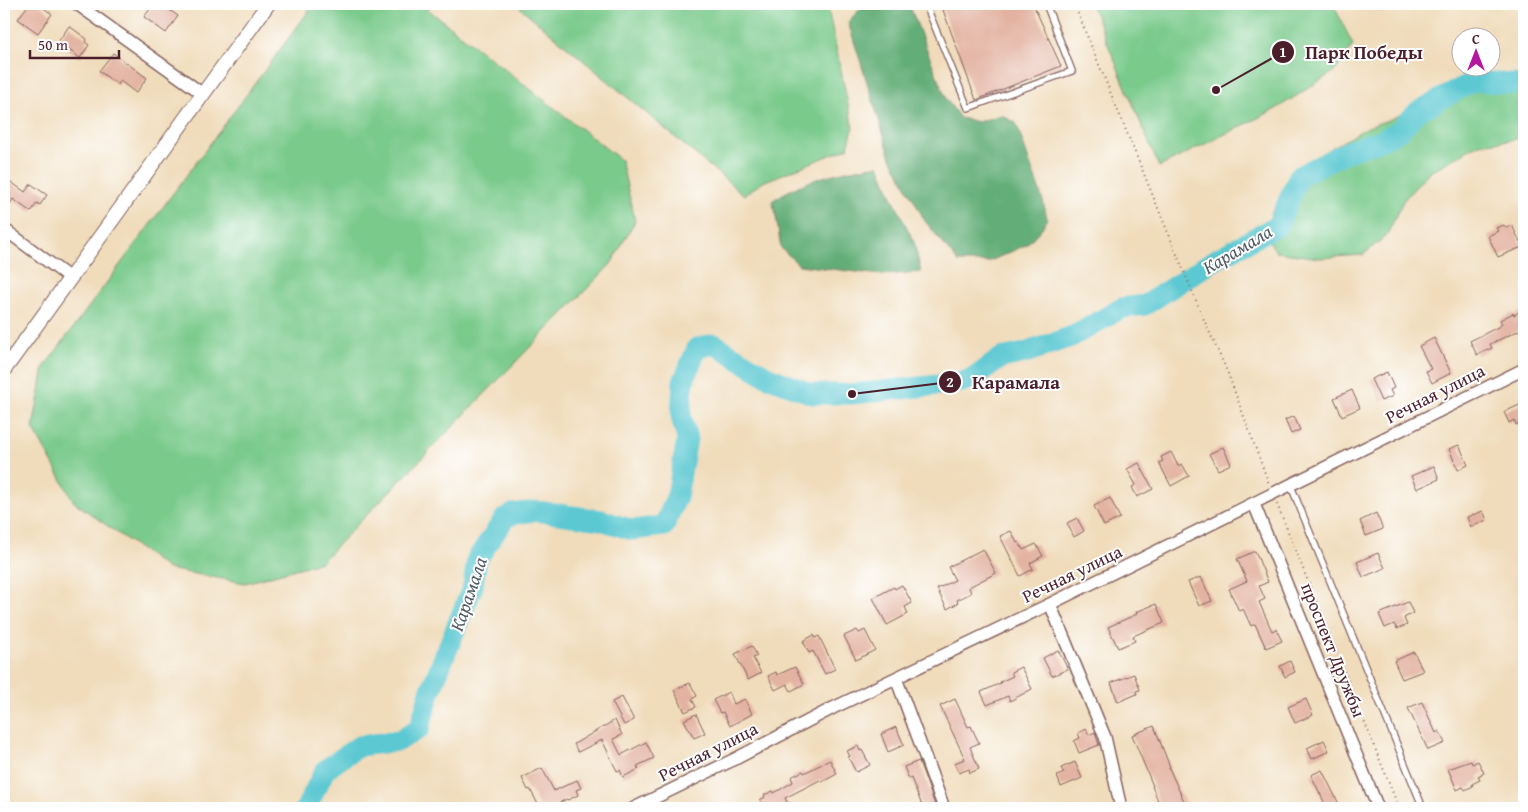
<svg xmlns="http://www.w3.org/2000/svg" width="1528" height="812" font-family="'Gentium Book Plus',serif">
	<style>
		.green { fill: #7aca8c; stroke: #62745c }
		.forest { fill: #63ae78; stroke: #566652 }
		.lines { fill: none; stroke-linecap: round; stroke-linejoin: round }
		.river { stroke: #5cc8d2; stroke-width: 21 }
		.building { fill: #e3b2a1 }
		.service-casing { stroke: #84615d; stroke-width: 8 }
		.minor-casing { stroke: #84615d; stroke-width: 14 }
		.tertiary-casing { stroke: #84615d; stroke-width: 16 }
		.path { stroke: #84615d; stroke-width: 2; stroke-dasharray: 1 4; stroke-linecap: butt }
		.service { stroke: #fff; stroke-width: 5.5 }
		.minor { stroke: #fff; stroke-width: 11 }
		.tertiary { stroke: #fff; stroke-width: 14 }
		.labels { text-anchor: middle; stroke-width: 4; stroke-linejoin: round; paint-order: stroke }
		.street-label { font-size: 18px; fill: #4a1f2b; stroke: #fff }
		.water-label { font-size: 19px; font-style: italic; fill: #505a65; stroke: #fff }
		.leader { fill: none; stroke: #4a1f2b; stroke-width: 2 }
		.callout-dot { fill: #4a1f2b; stroke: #fff; stroke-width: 2 }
		.mark-label { font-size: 15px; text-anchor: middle; font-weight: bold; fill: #fff }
		.callout-label { font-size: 19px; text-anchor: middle; font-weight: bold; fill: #4a1f2b; stroke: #fff; stroke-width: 4; stroke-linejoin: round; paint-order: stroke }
	</style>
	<rect width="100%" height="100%" fill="#fff"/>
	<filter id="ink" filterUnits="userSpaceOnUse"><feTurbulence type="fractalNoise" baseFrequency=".02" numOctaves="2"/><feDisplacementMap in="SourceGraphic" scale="10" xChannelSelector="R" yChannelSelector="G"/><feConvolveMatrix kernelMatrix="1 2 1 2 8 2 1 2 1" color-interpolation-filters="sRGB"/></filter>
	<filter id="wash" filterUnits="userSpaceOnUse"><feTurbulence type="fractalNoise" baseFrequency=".0096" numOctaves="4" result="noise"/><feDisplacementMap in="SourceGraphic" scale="20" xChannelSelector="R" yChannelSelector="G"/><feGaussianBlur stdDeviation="1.12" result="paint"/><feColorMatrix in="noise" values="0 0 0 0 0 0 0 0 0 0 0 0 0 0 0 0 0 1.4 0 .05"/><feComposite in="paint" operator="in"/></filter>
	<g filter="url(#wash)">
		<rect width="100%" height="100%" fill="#f0dcbb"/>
		<path class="green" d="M314 4H421L621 160 635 221 611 264 321 562 245 583 168 569 74 502 33 428 44 367Z
			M516 4H827L853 128 848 148 763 182 744 195Z
			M1091 4H1333L1353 45 1335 71 1276 109 1159 167Z
			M1474 81 1524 85V138L1479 144 1428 173 1403 201 1387 235 1363 255 1320 258 1276 252 1264 233 1272 212 1298 167 1368 127 1391 119Z"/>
		<path class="forest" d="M869 4H909L946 99 960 118 978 122 1001 115 1016 123 1043 201 1047 218 1042 228 1026 245 988 262H958L925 221 891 158 848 22 860 9Z
			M879 165 893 199 914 242 921 272 882 275 799 265 781 248 775 211 772 201C803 179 842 171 879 165Z"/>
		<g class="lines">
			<path class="river" d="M306 808 325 770 359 746 398 741 419 729 430 692 473 586 477 559 505 518 513 514 536 511 601 520 632 530 664 526 677 496 687 439 681 416 683 382 697 348 714 344 766 376 812 394H852L958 383 974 378 1001 358 1025 353 1073 336 1122 308 1145 305 1213 261 1278 225 1299 176 1344 153 1386 138 1400 130 1417 112 1474 81 1524 85"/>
		</g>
		<g id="blocks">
			<path class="building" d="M29 4H38L52 14 38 33 18 19Z
				M154 4H161L178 16 166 33 144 17Z
				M955 4H1033L1061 66 976 100 943 10Z
				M69 26 87 39 85 42 89 45 80 58 58 42Z
				M113 53 147 78 136 93 120 81 118 85 99 71Z
				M4 177 25 192 31 184 47 195 40 205 37 203 31 212 13 199 4 212Z
				M1504 225 1506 228 1512 225 1522 247 1498 257 1488 236 1498 231 1496 228Z
				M1524 309V328L1490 344 1492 348 1477 355 1470 341 1500 326 1502 324 1500 320 1513 313 1514 315Z
				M1434 338 1451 373 1432 383 1426 371 1431 369 1419 346Z
				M1387 372 1394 388 1390 390 1393 396 1381 401 1371 379Z
				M1352 390 1360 408 1342 416 1334 398Z
				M1524 403V421L1516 425 1514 420 1509 423 1504 412Z
				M1294 416 1300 430 1291 434 1285 420Z
				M1459 445 1468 465 1458 470 1449 449Z
				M1223 447 1231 464 1218 470 1209 454Z
				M1171 452 1178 466 1182 464 1189 476 1171 486 1159 463 1163 461 1161 457Z
				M1139 463 1153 489 1137 497 1132 487 1136 485 1127 469Z
				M1434 466 1439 479 1417 489 1411 476Z
				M1110 498 1120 518 1104 526 1094 506Z
				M1483 511 1487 520 1471 527 1467 517Z
				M1376 513 1383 529 1366 536 1360 521Z
				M1077 518 1084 531 1074 537 1067 523Z
				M1011 531 1017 543 1019 542 1023 550 1036 544 1043 556 1030 563 1033 569 1020 576 1000 536Z
				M983 549 996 573 969 587 971 593 957 600 958 603 947 609 937 589 955 580 948 567Z
				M1255 551 1268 582 1259 586 1265 599 1259 602 1272 631 1276 629 1282 641 1266 648 1255 624 1251 626 1243 609 1239 611 1229 589 1247 581 1237 559Z
				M1378 553 1385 568 1363 577 1357 562Z
				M1201 577 1212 601 1199 606 1188 582Z
				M902 585 912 603 905 607 908 614 887 625 873 598 894 587 895 589Z
				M1408 602 1413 613 1404 618 1407 625 1397 629 1394 624 1385 628 1379 614Z
				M1156 604 1164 623 1133 636 1135 641 1118 648 1108 627 1137 614 1136 612Z
				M857 630 859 633 865 630 875 650 856 660 844 636Z
				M814 635 815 638 819 636 835 669 825 674 813 651 809 653 803 641Z
				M752 646 757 656 753 658 761 673 748 680 735 654Z
				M1058 650 1068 669 1052 676 1043 658Z
				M1414 652 1423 671 1402 679 1394 661Z
				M1290 661 1295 672 1285 677 1280 666Z
				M795 667 804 684 791 691 787 684 775 690 768 676 776 672 777 675Z
				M1021 667 1032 689 1010 701 1008 696 987 705 981 692 1001 683 1000 682 1013 676 1011 672Z
				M1134 674 1140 690 1136 691 1137 694 1118 702 1111 683Z
				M690 683 697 696 692 699 696 707 685 712 674 690Z
				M729 692 734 704 745 699 752 714 730 726 723 712 720 713 713 700Z
				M622 697 634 720 624 725 612 702Z
				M955 699 968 727 971 726 979 743 970 747 979 769 970 773 969 769 959 773 954 763 965 759 940 706Z
				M1306 699 1313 715 1295 723 1288 707Z
				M1422 702 1436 733 1439 731 1445 743 1428 750 1408 708Z
				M696 714 705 733 694 738 684 720Z
				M615 720 622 735 613 739 621 755 646 742 654 758 637 766 639 769 623 777 620 770 617 771 602 740 578 752 574 744Z
				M1154 726 1170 767 1169 768 1187 808H1161L1152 786H1153L1132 735Z
				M896 727 904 745 888 752 881 734Z
				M1086 729 1089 735 1095 732 1099 745 1079 753 1074 741 1080 738 1078 733Z
				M1324 740 1329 751 1312 759 1307 748Z
				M858 746 860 751 862 750 870 765 856 772 848 757 850 756 847 751Z
				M830 760 837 774 822 782 820 780 785 798 790 808H764L760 800 765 797 764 795 773 791 774 793 793 782 791 777 803 771 804 773Z
				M919 761 936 808H923L911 778 909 779 904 767Z
				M1471 761 1472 764 1478 761 1484 773 1478 776 1480 780 1472 784 1473 786 1465 790 1463 787 1457 790 1448 769Z
				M1075 762 1082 778 1061 787 1057 776 1064 773 1061 768Z
				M542 768 554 791 577 780 581 788 576 790 578 795 568 800 567 799 548 808H540L530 789 528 790 522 778Z
				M1322 770 1341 808H1327L1311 775Z"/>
		</g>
	</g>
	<g filter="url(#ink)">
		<use href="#blocks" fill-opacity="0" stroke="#84615d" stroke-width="1"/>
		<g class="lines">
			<defs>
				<path id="service" d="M928 4 926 5 968 108 1072 71 1046 4
					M1291 486 1423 808"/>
				<path id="minor" d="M77 4 203 94
					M4 229 70 278
					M1254 504 1378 808
					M1050 604 1105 737 1121 808
					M896 678 944 808
					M634 808 737 758 833 708 1050 604 1524 369"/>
				<path id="tertiary" d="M4 370 268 4"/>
			</defs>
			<use href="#service" class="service-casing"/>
			<use href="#minor" class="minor-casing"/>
			<use href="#tertiary" class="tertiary-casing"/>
			<path class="path" d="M1074 4 1204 320 1227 371 1269 484
				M1277 504 1399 808"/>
			<use href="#service" class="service"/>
			<use href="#minor" class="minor"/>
			<use href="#tertiary" class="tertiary"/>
		</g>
	</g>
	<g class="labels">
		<g class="street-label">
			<text transform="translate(1435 394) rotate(-27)" y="6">Речная улица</text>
			<text transform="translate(1072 574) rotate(-26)" y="6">Речная улица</text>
			<text transform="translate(1333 650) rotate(68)" y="6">проспект Дружбы</text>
			<text transform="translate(708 752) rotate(-27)" y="6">Речная улица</text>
		</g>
		<g class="water-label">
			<text transform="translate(1237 249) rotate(-31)" y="7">Карамала</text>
			<text transform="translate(468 594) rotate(-71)" y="7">Карамала</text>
		</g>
	</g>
	<path class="leader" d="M1216 90L1283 52M852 394L950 382"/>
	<g class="callout-dot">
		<circle cx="1216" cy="90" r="5"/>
		<circle cx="852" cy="394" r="5"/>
		<circle cx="1283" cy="52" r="12"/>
		<circle cx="950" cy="382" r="12"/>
	</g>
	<g class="mark-label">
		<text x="1283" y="57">1</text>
		<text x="950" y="387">2</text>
	</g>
	<g class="callout-label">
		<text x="1364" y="59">Парк Победы</text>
		<text x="1016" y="389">Карамала</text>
	</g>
	<rect width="1528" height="812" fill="none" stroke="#fff" stroke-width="20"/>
	<g transform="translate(1476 52)"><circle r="24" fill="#ffffff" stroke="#b7a5aa"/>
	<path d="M0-4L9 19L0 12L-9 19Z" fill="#b5179e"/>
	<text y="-8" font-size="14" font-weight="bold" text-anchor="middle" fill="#4a1f2b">С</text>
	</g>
	<path d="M30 50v8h89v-8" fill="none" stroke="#4a1f2b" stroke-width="2.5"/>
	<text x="38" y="50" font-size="15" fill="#4a1f2b" stroke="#ffffff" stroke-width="4" paint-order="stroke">50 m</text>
</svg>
